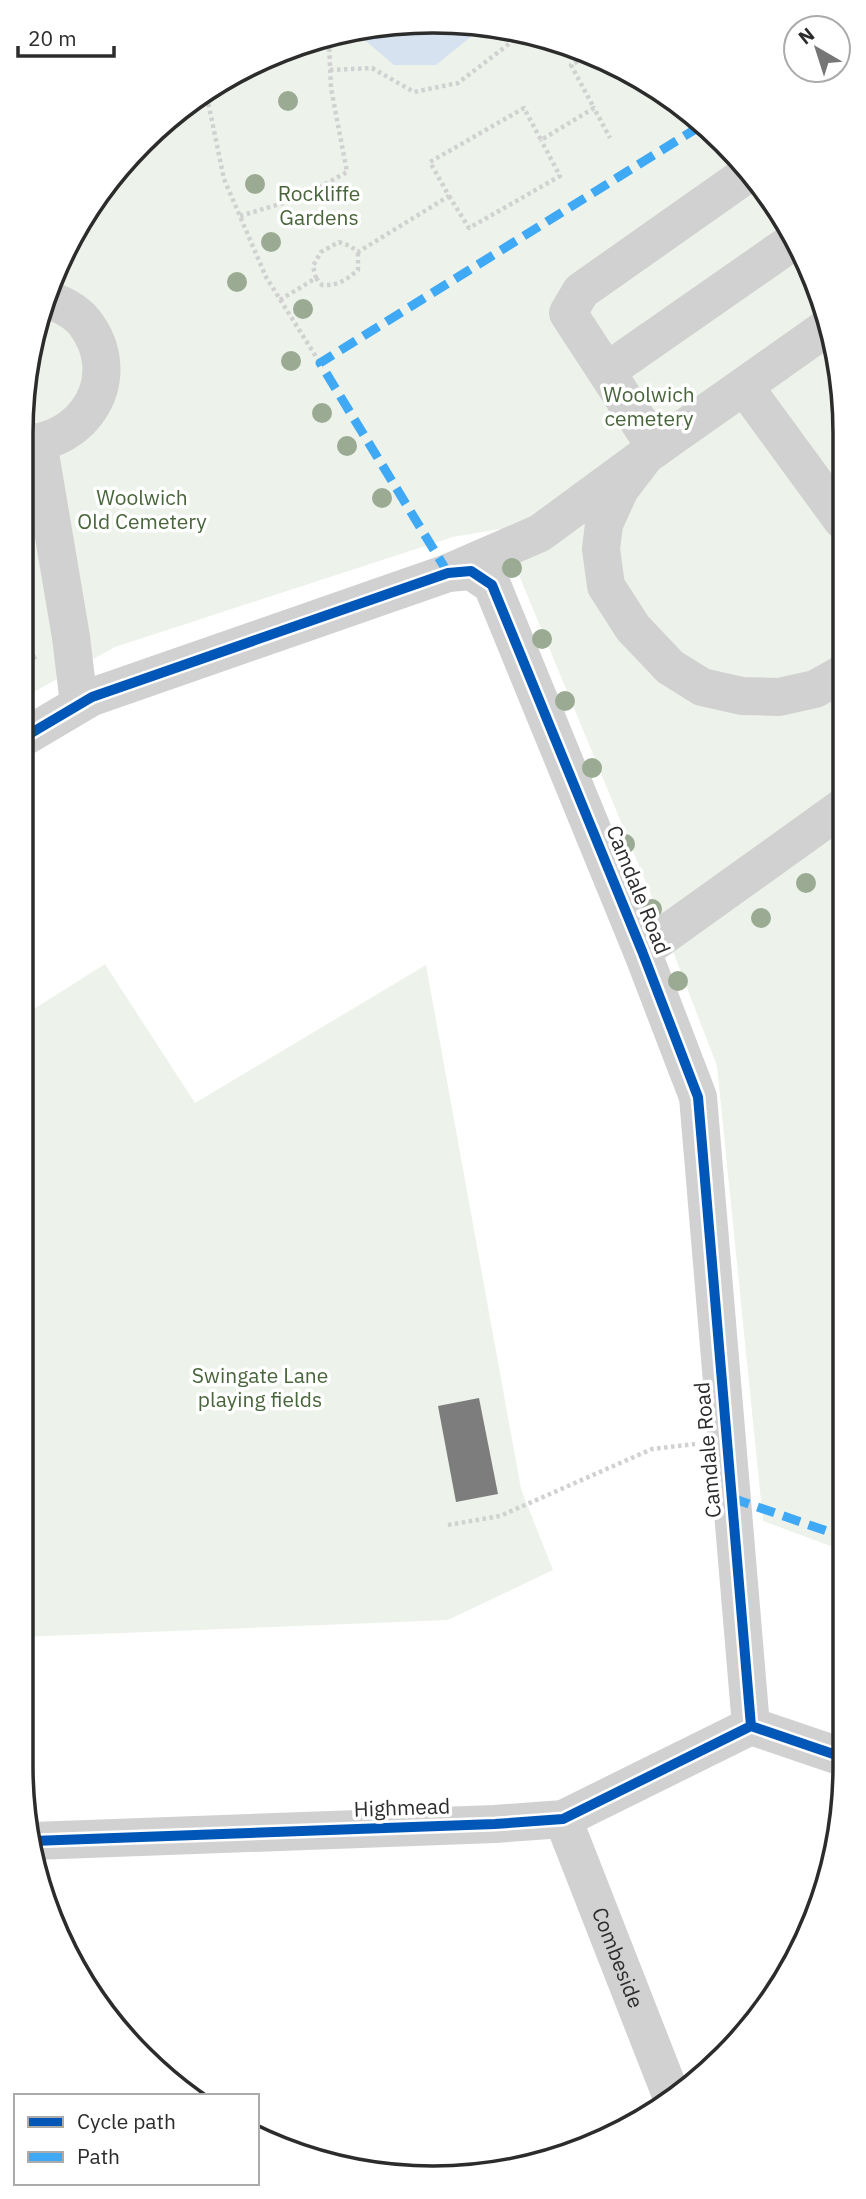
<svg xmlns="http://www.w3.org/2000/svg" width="866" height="2199" font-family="'IBM Plex Sans',sans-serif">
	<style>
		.green { fill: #edf3ea }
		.water { fill: #d7e2f0 }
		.building { fill: #7d7d7d }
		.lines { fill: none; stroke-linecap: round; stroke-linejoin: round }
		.path { stroke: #d1d1d1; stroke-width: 4.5; stroke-dasharray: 3.5 3.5; stroke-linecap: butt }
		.minor { stroke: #d1d1d1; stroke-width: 38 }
		.quiet { stroke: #3fa9f5; stroke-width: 9; stroke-dasharray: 18 9; stroke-linecap: butt }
		.cycleway-casing { stroke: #fff; stroke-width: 15 }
		.cycleway { stroke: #0057b8; stroke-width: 10 }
		.tree { fill: #9aaa93 }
		.labels { text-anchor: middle; stroke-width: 7; stroke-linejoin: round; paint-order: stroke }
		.park-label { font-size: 21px; fill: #48653b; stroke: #fff }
		.street-label { font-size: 21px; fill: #2c2c2c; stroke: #fff }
		.rim { fill: none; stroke: #2c2c2c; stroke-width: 3.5 }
	</style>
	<rect width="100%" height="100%" fill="#fff"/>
	<path class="green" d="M406 22 565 43 662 91 743 162 803 251 841 379 844 1551 763 1521 717 1066 654 902 500 529 453 537 115 647 21 699V433L43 301 123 162 250 64Z
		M105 964 195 1103 426 965 521 1489 553 1570 448 1620 21 1637V1017Z"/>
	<path class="water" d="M406 22 478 31 436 65H394L359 35Z"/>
	<path class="building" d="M479 1398 498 1494 456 1502 438 1406Z"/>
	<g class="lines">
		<path class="path" d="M590 55 571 65 594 108
			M330 70 372 68 414 92 458 83 518 37
			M207 97 224 179 266 277 320 363
			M449 196 469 228 560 176 541 140
			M240 216 300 198 347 172 331 88 329 43
			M316 278 322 285C338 286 346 280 358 270V252
			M280 300 316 278 313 266 321 252 339 242 350 246 358 252 449 196 430 162 524 108 541 140 594 108 610 138
			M21 665 39 655
			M448 1525 500 1516 652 1449 695 1444"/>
		<g class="minor">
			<path d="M607 371 795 240"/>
			<path d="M744 386 826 328"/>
			<path d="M38 442 71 637 79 704"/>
			<path d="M21 444C85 444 126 377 85 323 75 310 60 304 45 298"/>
			<path d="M656 448 568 313 581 291 750 172"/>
			<path d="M646 455 744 386 842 520"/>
			<path d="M448 573 540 533 646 455 620 489 604 524 601 549 606 586 633 628 670 667 702 687 742 696 779 697 815 689 842 674"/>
			<path d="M21 739 92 697 448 573 471 571 492 585 642 951 698 1097 751 1726"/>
			<path d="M642 951 843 807"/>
			<path d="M751 1726 845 1758"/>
			<path id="s1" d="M563 1819 671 2095"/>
			<path d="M33 1841 495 1824 563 1819 751 1726"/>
		</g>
		<path class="quiet" d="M448 573 320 363 702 125
			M732 1498 844 1537"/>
		<defs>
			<path id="cycleway" d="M21 739 92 697 448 573 471 571 492 585 642 951 698 1097 751 1726
				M751 1726 845 1758
				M33 1841 495 1824 563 1819 751 1726"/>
		</defs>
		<use href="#cycleway" class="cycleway-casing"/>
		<use href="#cycleway" class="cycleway"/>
	</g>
	<g class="tree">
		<circle cx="288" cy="101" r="10"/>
		<circle cx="255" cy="184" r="10"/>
		<circle cx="271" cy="242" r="10"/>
		<circle cx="237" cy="282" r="10"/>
		<circle cx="303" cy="309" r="10"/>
		<circle cx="291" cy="361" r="10"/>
		<circle cx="322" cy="413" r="10"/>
		<circle cx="347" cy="446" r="10"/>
		<circle cx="382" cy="498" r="10"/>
		<circle cx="512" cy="568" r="10"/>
		<circle cx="542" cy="639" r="10"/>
		<circle cx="565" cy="701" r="10"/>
		<circle cx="592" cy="768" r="10"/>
		<circle cx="625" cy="844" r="10"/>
		<circle cx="806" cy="883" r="10"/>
		<circle cx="652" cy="909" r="10"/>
		<circle cx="761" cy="918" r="10"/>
		<circle cx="678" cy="981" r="10"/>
	</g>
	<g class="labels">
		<g class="park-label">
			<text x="319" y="201">Rockliffe<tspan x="319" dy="24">Gardens</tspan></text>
			<text x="649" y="402">Woolwich<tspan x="649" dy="24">cemetery</tspan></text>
			<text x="142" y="505">Woolwich<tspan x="142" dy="24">Old Cemetery</tspan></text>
			<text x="260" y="1383">Swingate Lane<tspan x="260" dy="24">playing fields</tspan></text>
		</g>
		<g class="street-label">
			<text transform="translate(638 890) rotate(68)" y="7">Camdale Road</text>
			<text transform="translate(708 1450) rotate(-95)" y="7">Camdale Road</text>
			<text transform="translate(402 1808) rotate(-2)" y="7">Highmead</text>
			<text dy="7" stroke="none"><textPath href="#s1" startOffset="149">Combeside</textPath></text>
		</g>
	</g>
	<path d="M0 0H866V2199H0ZM433 33H433A400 400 0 0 1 833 433V1766A400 400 0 0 1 433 2166H433A400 400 0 0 1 33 1766V433A400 400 0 0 1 433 33Z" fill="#fff" fill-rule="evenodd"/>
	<path class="rim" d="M433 33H433A400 400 0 0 1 833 433V1766A400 400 0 0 1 433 2166H433A400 400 0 0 1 33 1766V433A400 400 0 0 1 433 33Z"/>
	<rect x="14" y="2094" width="245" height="91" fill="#ffffff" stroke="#ababab" stroke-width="2"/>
	<rect x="28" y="2117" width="35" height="10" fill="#0057b8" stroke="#ababab" stroke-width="2"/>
	<text x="77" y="2129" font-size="21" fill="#2c2c2c">Cycle path</text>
	<rect x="28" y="2152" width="35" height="10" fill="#3fa9f5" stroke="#ababab" stroke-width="2"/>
	<text x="77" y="2164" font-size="21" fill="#2c2c2c">Path</text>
	<g transform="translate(817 49) rotate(321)"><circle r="33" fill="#ffffff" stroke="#ababab" stroke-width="2"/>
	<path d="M0-5L12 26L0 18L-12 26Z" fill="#767676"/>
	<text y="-10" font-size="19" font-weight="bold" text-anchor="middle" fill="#2c2c2c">N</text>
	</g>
	<path d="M18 46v10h96v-10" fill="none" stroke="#2c2c2c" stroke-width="3.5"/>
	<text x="28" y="46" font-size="21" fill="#2c2c2c" stroke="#ffffff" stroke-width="5" paint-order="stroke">20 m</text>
</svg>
